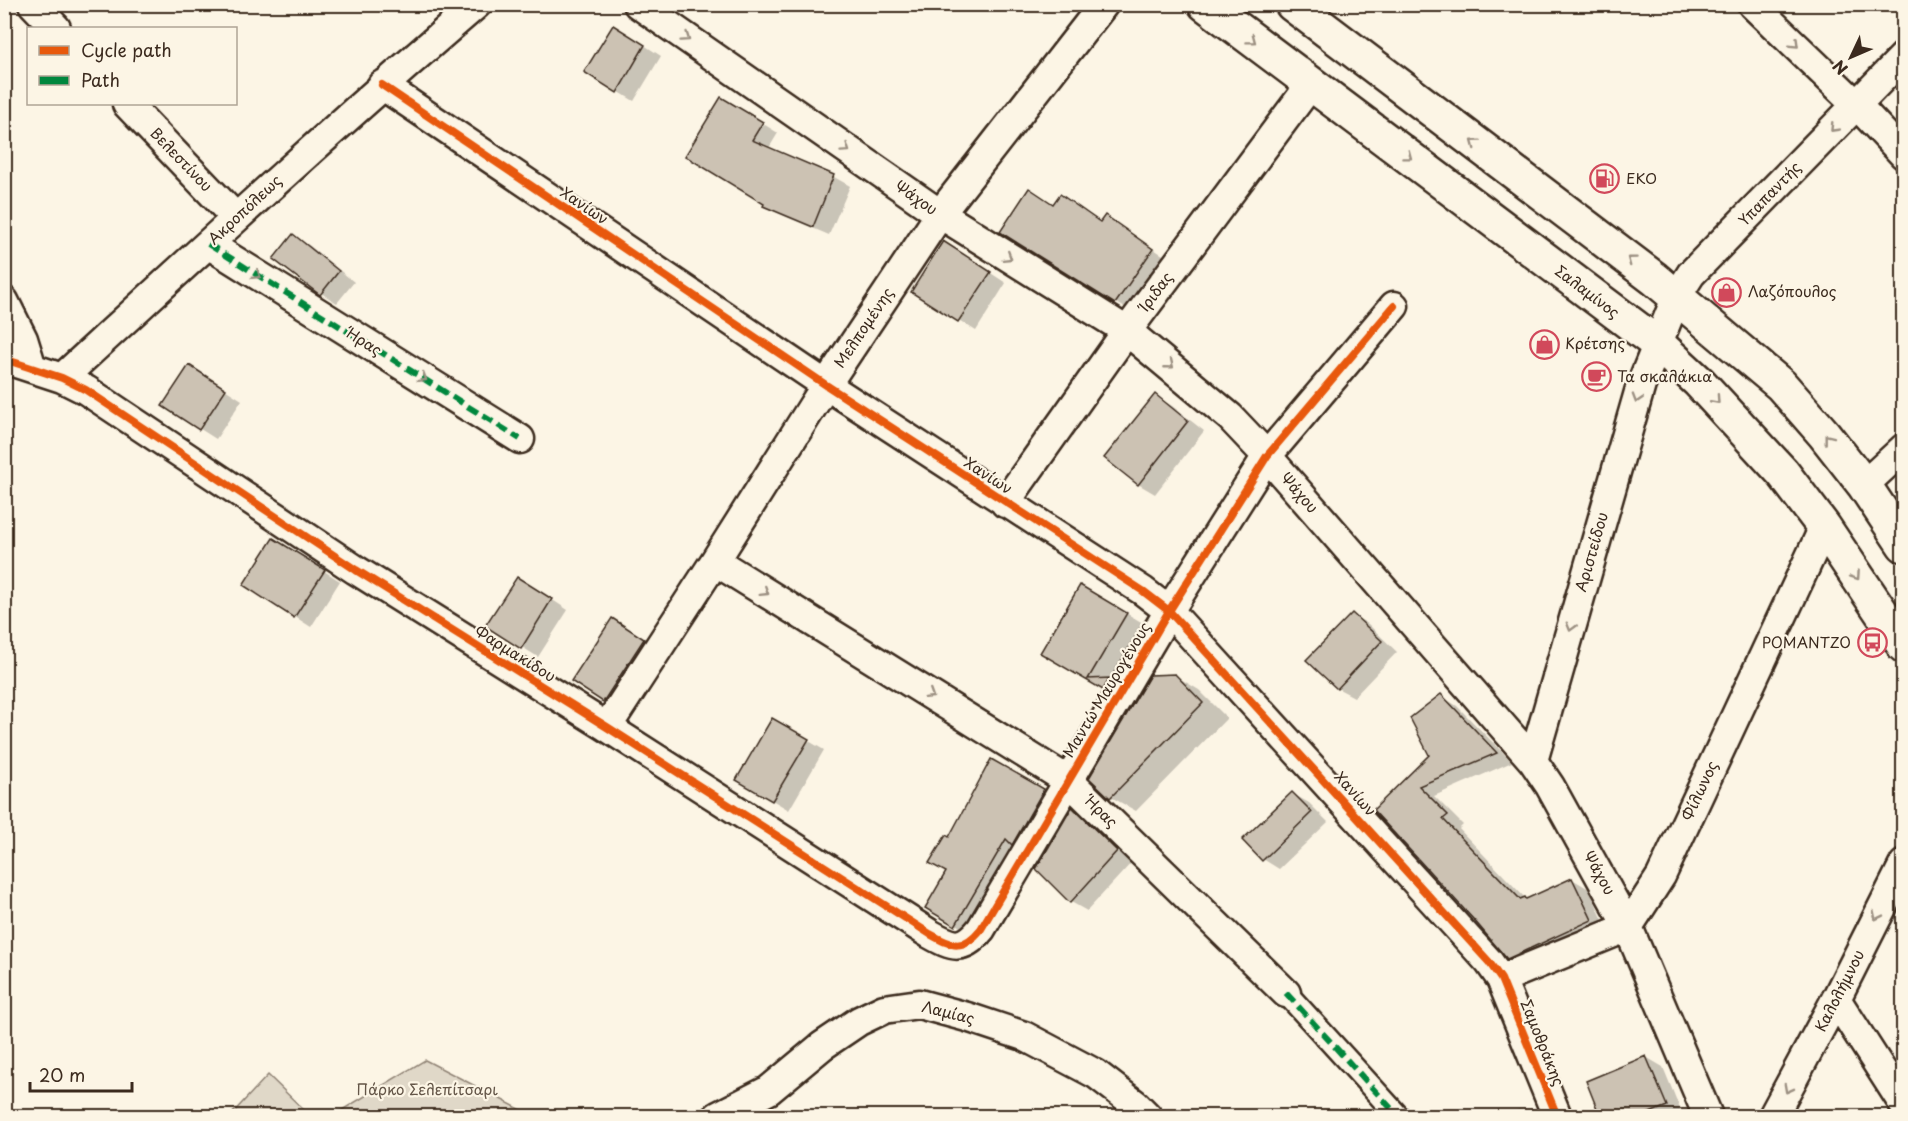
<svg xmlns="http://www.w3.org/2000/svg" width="1908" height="1121" font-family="'Playpen Sans',sans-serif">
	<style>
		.green { fill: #e0d8c8; stroke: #8e8173; stroke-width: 1.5 }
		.shadow { fill: #0003 }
		.building { fill: #ccc2b3; stroke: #3b2a1e; stroke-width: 1.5 }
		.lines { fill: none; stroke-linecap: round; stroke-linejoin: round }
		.pedestrian-casing { stroke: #3b2a1e; stroke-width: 26 }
		.minor-casing { stroke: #3b2a1e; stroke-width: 33 }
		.primary-casing { stroke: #3b2a1e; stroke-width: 38 }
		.pedestrian { stroke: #fcf5e5; stroke-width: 21 }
		.minor { stroke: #fcf5e5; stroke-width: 28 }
		.primary { stroke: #fcf5e5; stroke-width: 33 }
		.quiet { stroke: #00873e; stroke-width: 6; stroke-dasharray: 12 6; stroke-linecap: butt }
		.cycleway-casing { stroke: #fcf5e5; stroke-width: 11 }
		.cycleway { stroke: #e8590c; stroke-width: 8 }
		.oneway { stroke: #9c9082 }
		.labels { text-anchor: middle; stroke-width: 4.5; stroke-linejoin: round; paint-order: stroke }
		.street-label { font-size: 15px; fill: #3b2a1e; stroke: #fcf5e5 }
		.poi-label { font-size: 15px; fill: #3b2a1e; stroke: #fcf5e5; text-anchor: start }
		.park-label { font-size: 15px; fill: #645648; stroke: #fcf5e5 }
	</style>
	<rect width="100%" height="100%" fill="#fcf5e5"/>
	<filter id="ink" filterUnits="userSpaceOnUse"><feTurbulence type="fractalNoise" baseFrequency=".0167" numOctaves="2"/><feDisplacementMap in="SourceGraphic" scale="12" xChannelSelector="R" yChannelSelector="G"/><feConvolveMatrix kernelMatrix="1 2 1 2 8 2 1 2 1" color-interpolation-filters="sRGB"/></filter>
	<g filter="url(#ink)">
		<path class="green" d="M425 1060 533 1116H332Z
			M268 1075 310 1116H230Z"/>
		<path class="shadow" d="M630 36 661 56 634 101 586 72Z
			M738 108 778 133 769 148 834 177 850 186 829 235 782 215 765 205Z
			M1030 190 1054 205 1077 206 1101 222 1105 217 1169 259 1132 312 1115 302Z
			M293 236 310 246 354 282 337 303 321 293Z
			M960 253 1006 283 976 331 913 291Z
			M206 377 242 400 216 439 164 406Z
			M1155 396 1172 406 1204 431 1155 494 1138 484Z
			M289 549 340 581 311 627 245 585Z
			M1081 587 1143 623 1110 679 1126 689 1120 698 1042 653Z
			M534 588 568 610 538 657 522 647Z
			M1352 615 1368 624 1397 652 1354 697 1337 688Z
			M629 629 660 650 621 711 573 681Z
			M1174 675 1199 690 1227 718 1136 811 1111 797 1091 778Z
			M1441 696 1457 706 1512 762 1434 796 1463 825 1459 829 1527 900 1572 879 1589 889 1607 929 1525 967 1508 958 1475 919 1375 810 1431 755Z
			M773 720 824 750 789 810 738 780Z
			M992 762 1060 800 972 934 927 907 948 872 949 839Z
			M1293 794 1309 803 1328 822 1279 869 1263 859Z
			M1073 809 1089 819 1133 861 1087 911 1071 902Z
			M1646 1057 1663 1067 1683 1116H1602L1587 1081Z
			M1519 1109 1531 1116H1504Z"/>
		<path class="building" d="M613 25 645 45 617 93 584 72Z
			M721 97 763 122 752 140 834 175 813 227 763 206 764 204 685 156Z
			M1029 188 1053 204 1060 194 1100 222 1105 215 1153 249 1115 304 1000 232Z
			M293 234 339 271 320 295 273 259Z
			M943 241 991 272 958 322 911 292Z
			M189 365 226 389 199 430 162 406Z
			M1155 394 1188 421 1138 485 1104 458Z
			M273 538 325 570 294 618 243 585Z
			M517 577 552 599 521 649 485 626Z
			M1080 585 1127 613 1088 679 1110 678 1103 690 1040 653Z
			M1352 613 1382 641 1337 689 1306 660Z
			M612 618 644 639 603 702 571 681Z
			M1175 674 1203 703 1110 798 1089 778 1150 675Z
			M1441 694 1497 753 1419 786 1448 815 1443 819 1520 899 1525 897 1526 899 1572 878 1592 920 1507 959 1474 920 1373 810 1429 755 1410 718Z
			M772 718 809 739 772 801 736 780Z
			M991 759 1044 789 1012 845 1006 839 955 926 925 908 946 872 929 863 946 835 949 837Z
			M1292 792 1312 812 1262 861 1242 840Z
			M1072 807 1117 851 1070 903 1036 869Z
			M1646 1056 1667 1106 1642 1116H1600L1586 1081Z"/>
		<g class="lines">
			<defs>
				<path id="pedestrian" d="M1286 993 1398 1116"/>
				<path id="minor" d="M33 4 56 28
					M638 4 940 214 1127 331 1230 417 1267 456 1533 761 1550 786 1628 927 1708 1116
					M1752 4 1857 105 1904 155
					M382 85 826 385 1143 591 1169 611 1489 962 1501 979 1557 1116
					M127 104 235 217
					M208 244 520 439
					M4 301 23 339 32 368
					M4 359 62 378 86 390 356 570 607 727 930 934C953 947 963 951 981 929L1169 611 1267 456 1394 306
					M62 378C199 252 335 126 477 4
					M1864 485 1904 448
					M1005 503 1127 331 1311 84
					M715 561 1069 781 1286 993
					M607 727 715 561 826 385 940 214 1104 4
					M1533 761 1641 385 1677 296 1691 274 1904 56
					M1501 979 1628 927 1661 876 1824 527
					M1836 999 1904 1105
					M718 1116 769 1090 822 1046 859 1021 884 1009 919 1004 967 1017 1024 1036 1096 1074 1135 1104 1147 1116
					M1773 1116 1836 999 1904 864"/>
				<path id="primary" d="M1205 4 1659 345 1699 382 1783 473 1824 527 1904 646
					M1292 4 1655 279 1781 385 1824 434 1864 485 1904 545"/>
			</defs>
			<use href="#pedestrian" class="pedestrian-casing"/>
			<use href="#minor" class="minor-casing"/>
			<use href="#primary" class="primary-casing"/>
			<use href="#pedestrian" class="pedestrian"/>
			<use href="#minor" class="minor"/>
			<use href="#primary" class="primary"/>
			<path class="quiet" d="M208 244 520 439
				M1286 993 1398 1116"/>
			<defs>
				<path id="cycleway" d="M382 85 826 385 1143 591 1169 611 1489 962 1501 979 1557 1116
					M4 359 62 378 86 390 356 570 607 727 930 934C953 947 963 951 981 929L1169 611 1267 456 1394 306"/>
			</defs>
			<use href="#cycleway" class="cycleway-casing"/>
			<use href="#cycleway" class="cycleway"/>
		</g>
		<defs><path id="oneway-chevron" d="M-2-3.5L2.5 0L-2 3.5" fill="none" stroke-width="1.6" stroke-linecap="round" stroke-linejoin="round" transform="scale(1.5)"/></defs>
		<g class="oneway">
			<use href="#oneway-chevron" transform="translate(686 38) rotate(35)"/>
			<use href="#oneway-chevron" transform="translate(1252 40) rotate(37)"/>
			<use href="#oneway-chevron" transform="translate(1795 44) rotate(44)"/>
			<use href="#oneway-chevron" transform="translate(1834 128) rotate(134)"/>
			<use href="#oneway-chevron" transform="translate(1475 143) rotate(-143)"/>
			<use href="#oneway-chevron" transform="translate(846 149) rotate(35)"/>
			<use href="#oneway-chevron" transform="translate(1408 156) rotate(37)"/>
			<use href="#oneway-chevron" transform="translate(1008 257) rotate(32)"/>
			<use href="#oneway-chevron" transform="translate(1631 260) rotate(-143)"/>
			<use href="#oneway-chevron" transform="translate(257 275) rotate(32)"/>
			<use href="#oneway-chevron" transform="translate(1170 365) rotate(39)"/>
			<use href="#oneway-chevron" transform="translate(423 378) rotate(32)"/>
			<use href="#oneway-chevron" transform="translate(1637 399) rotate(107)"/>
			<use href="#oneway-chevron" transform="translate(1716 400) rotate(48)"/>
			<use href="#oneway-chevron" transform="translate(1828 438) rotate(-128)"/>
			<use href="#oneway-chevron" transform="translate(1856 576) rotate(56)"/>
			<use href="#oneway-chevron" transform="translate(765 592) rotate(32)"/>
			<use href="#oneway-chevron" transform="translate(1571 627) rotate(106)"/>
			<use href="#oneway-chevron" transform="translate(930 695) rotate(32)"/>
			<use href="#oneway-chevron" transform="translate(1877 916) rotate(116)"/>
			<use href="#oneway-chevron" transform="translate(1788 1089) rotate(118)"/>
		</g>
	</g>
	<defs>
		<symbol id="fuel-ring" viewBox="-11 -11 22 22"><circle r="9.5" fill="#fcf5e5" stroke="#d1495b" stroke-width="1.5"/><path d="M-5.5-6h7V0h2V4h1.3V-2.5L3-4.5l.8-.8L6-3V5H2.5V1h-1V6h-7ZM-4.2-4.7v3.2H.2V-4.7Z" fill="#d1495b"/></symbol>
		<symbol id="shop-ring" viewBox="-11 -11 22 22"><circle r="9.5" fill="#fcf5e5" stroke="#d1495b" stroke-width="1.5"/><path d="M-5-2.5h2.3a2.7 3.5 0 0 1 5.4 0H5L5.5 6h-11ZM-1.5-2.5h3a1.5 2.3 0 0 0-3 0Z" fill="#d1495b"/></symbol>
		<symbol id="cafe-ring" viewBox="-11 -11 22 22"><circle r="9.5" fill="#fcf5e5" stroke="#d1495b" stroke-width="1.5"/><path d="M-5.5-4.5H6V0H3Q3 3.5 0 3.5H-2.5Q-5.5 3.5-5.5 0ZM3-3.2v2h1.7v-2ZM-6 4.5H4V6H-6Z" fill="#d1495b"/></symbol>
		<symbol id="bus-ring" viewBox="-11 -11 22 22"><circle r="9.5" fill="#fcf5e5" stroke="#d1495b" stroke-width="1.5"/><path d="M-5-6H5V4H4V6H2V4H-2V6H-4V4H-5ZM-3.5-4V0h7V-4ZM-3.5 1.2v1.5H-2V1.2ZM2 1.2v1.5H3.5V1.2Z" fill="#d1495b"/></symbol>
	</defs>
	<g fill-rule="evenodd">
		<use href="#fuel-ring" x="1588" y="162" width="33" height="33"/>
		<use href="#shop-ring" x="1710" y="276" width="33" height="33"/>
		<use href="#shop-ring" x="1528" y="328" width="33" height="33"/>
		<use href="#cafe-ring" x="1580" y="360" width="33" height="33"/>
		<use href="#bus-ring" x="1856" y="626" width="33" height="33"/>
	</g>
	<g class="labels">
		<g class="street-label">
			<text transform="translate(181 160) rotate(46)" y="5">Βελεστίνου</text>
			<text transform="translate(1770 194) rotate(-46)" y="5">Υπαπαντής</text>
			<text transform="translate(916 198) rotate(35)" y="5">Ψάχου</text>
			<text transform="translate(584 206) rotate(34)" y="5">Χανίων</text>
			<text transform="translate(245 210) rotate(-43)" y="5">Ακροπόλεως</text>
			<text transform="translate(1156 292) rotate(-53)" y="5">Ίριδας</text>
			<text transform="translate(1587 292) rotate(37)" y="5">Σαλαμίνος</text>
			<text transform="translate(864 328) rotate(-56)" y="5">Μελπομένης</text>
			<text transform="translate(364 342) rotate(32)" y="5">Ήρας</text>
			<text transform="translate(988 476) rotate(33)" y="5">Χανίων</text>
			<text transform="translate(1299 493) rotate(49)" y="5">Ψάχου</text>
			<text transform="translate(1592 552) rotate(-74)" y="5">Αριστείδου</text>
			<text transform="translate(515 654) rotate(32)" y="5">Φαρμακίδου</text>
			<text transform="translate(1107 690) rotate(-59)" y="5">Μαντώ Μαυρογένους</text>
			<text transform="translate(1700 791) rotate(-65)" y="5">Φίλωνος</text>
			<text transform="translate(1355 794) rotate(48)" y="5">Χανίων</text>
			<text transform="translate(1101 812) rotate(44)" y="5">Ήρας</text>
			<text transform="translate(1599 873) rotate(61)" y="5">Ψάχου</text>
			<text transform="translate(1840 991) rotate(-63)" y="5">Καλολήμνου</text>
			<text transform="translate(948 1013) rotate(14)" y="5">Λαμίας</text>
			<text transform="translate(1542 1043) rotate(68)" y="5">Σαμοθράκης</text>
		</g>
		<g class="poi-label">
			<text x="1626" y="184">EKO</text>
			<text x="1748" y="297">Λαζόπουλος</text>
			<text x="1565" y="349">Κρέτσης</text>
			<text x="1617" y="382">Τα σκαλάκια</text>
			<text x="1851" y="648" text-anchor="end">ΡΟΜΑΝΤΖΟ</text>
		</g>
		<g class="park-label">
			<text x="427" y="1095">Πάρκο Σελεπίτσαρι</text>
		</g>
	</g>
	<rect width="1908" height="1121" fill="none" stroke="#fcf5e5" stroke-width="24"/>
	<rect x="12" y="12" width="1884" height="1097" fill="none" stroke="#3b2a1e" stroke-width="2" filter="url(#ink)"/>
	<rect x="27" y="27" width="210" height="78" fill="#fcf5e5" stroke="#afa495" stroke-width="1.5"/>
	<rect x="39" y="46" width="30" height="9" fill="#e8590c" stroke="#afa495" stroke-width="1.5"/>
	<text x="81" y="57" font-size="18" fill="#3b2a1e">Cycle path</text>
	<rect x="39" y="76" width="30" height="9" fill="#00873e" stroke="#afa495" stroke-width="1.5"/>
	<text x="81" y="87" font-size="18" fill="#3b2a1e">Path</text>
	<g transform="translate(1851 57) rotate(226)" stroke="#fcf5e5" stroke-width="4.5" paint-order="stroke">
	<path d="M0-4.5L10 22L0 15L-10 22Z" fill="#3b2a1e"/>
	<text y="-9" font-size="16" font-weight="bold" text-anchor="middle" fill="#3b2a1e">N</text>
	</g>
	<path d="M30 1082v9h102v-9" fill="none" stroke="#3b2a1e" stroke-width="3"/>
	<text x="39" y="1082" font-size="18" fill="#3b2a1e" stroke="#fcf5e5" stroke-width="4.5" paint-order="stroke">20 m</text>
</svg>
